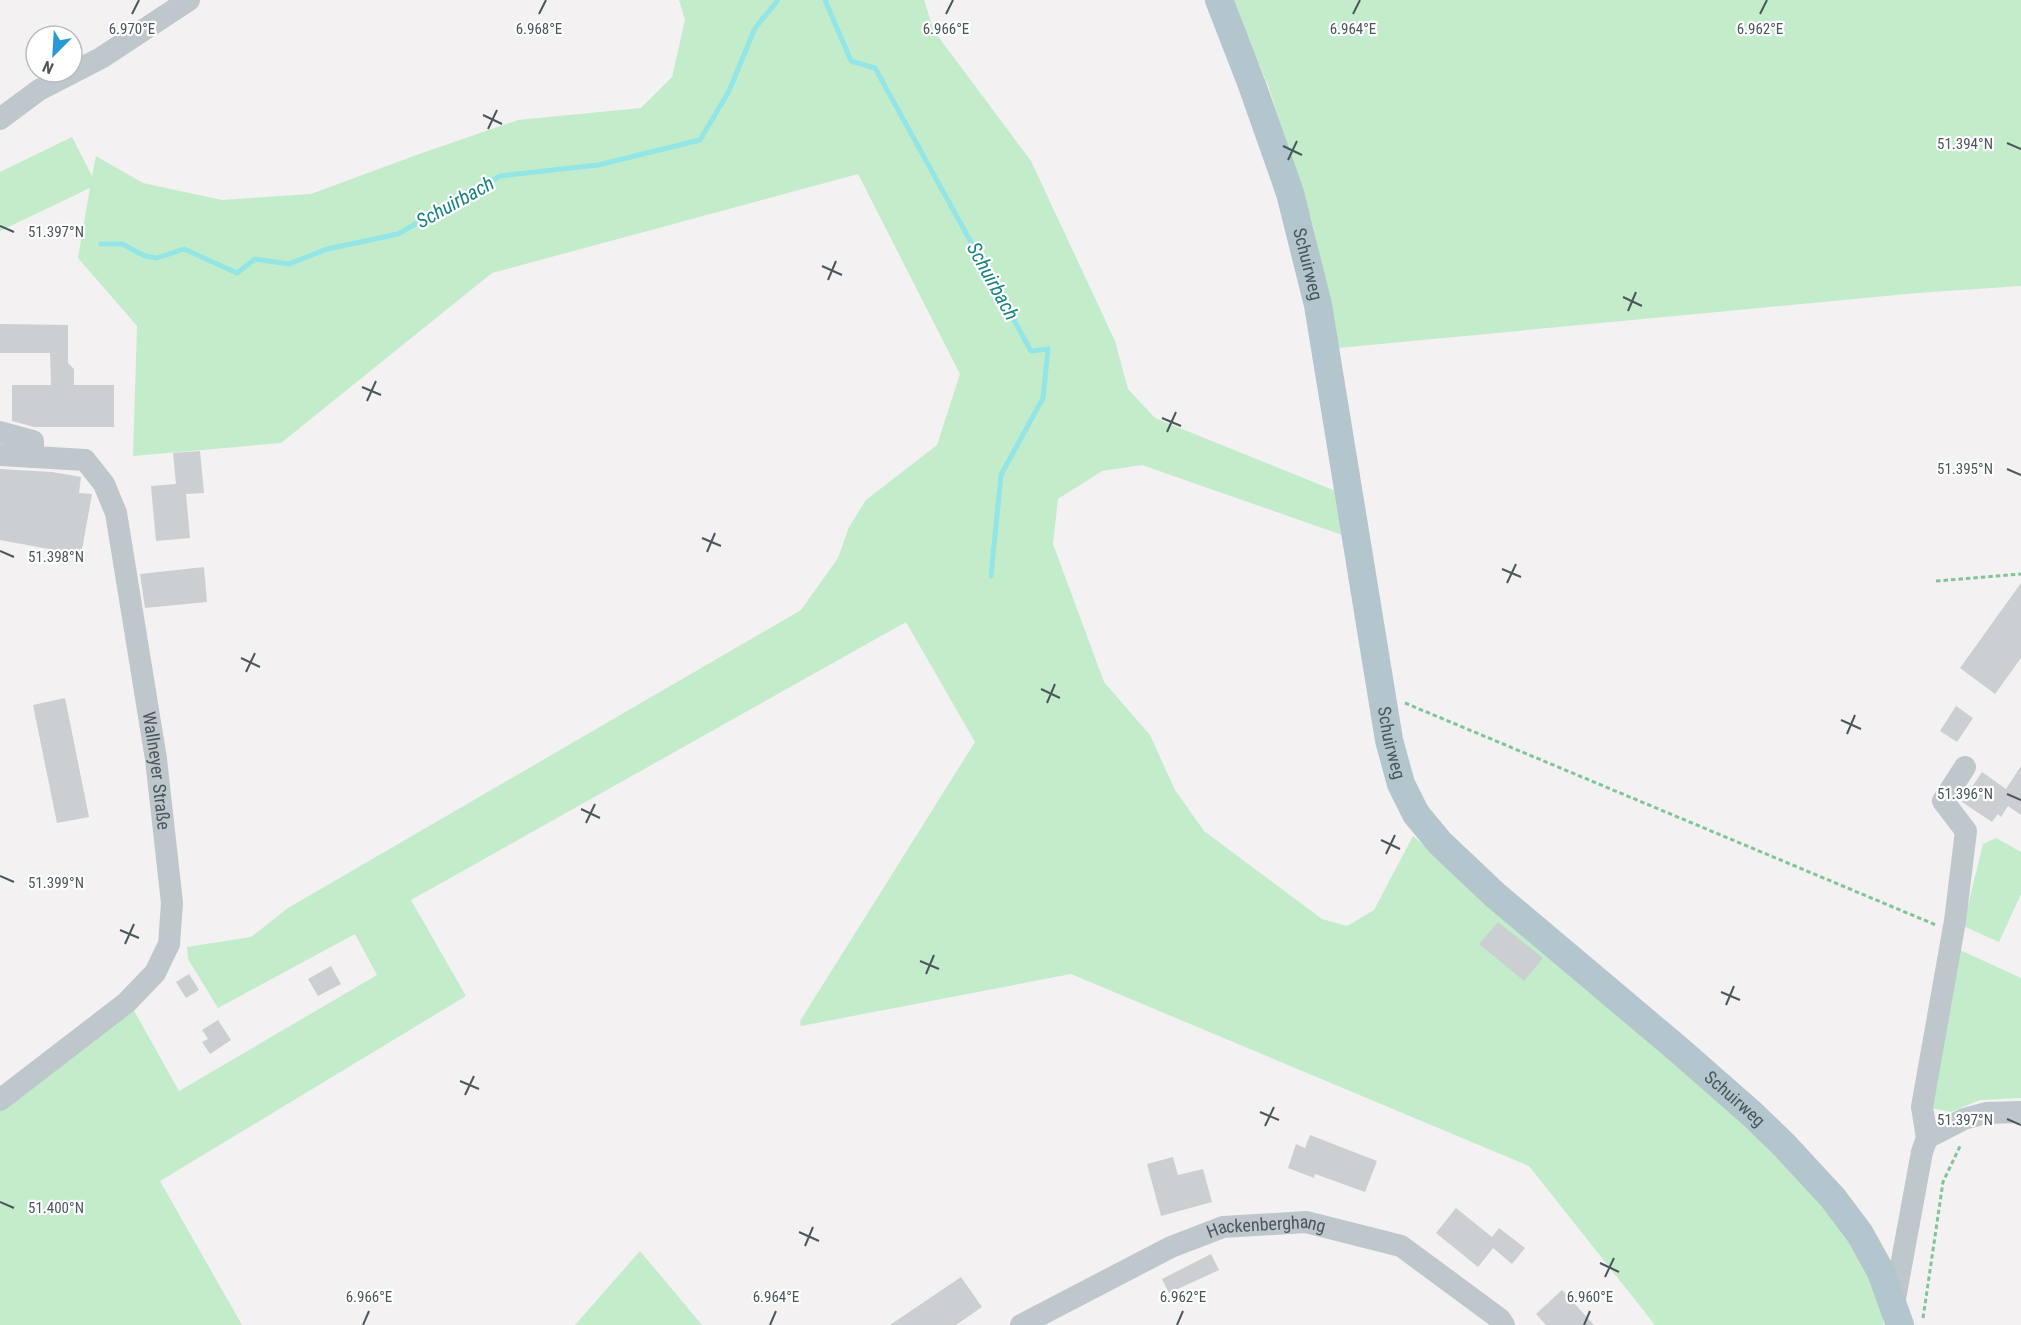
<svg xmlns="http://www.w3.org/2000/svg" width="2021" height="1325" font-family="'Roboto Condensed',sans-serif">
	<style>
		.green { fill: #c3eccb }
		.lines { fill: none; stroke-linecap: round; stroke-linejoin: round }
		.stream { stroke: #94e5e5; stroke-width: 5 }
		.building { fill: #cbcfd2 }
		.path { stroke: #7ec794; stroke-width: 3; stroke-dasharray: 4.5 3; stroke-linecap: butt }
		.minor { stroke: #bdc7cc; stroke-width: 22 }
		.major { stroke: #b3c5cd; stroke-width: 28 }
		.ticks { fill: none; stroke: #4a575c; stroke-width: 2 }
		.labels { text-anchor: middle; stroke-width: 4.5; stroke-linejoin: round; paint-order: stroke }
		.street-label { font-size: 18px; fill: #4a575c; stroke: #fff }
		.water-label { font-size: 20px; font-style: italic; fill: #178383; stroke: #fff }
		.ticks-label { font-size: 15px; text-anchor: middle; fill: #4a575c; stroke: #fff; stroke-width: 4.5; stroke-linejoin: round; paint-order: stroke }
	</style>
	<rect width="100%" height="100%" fill="#f3f1f1"/>
	<path class="green" d="M679 0H924L934 31 1031 161 1115 341 1128 389 1155 418 1338 492 1345 536 1142 465 1102 471 1058 499 1053 544 1104 682 1150 735 1175 790 1204 831 1322 919 1347 926 1374 910 1413 836 1614 1011 1622 1002C1660 1039 1698 1076 1736 1114 1796 1173 1865 1236 1884 1322L1883 1325H1655L1529 1166 1071 974 801 1026 800 1021 975 742 906 622 411 900 466 996 160 1181 242 1325H0V1109L132 1007 179 1091 377 975 355 934 218 1008 188 959 187 947 251 937 288 908 801 610 838 558 849 527 866 500 937 445 960 374 858 174 492 273 281 443 133 456 137 326 78 258 90 188 0 231V172L72 137 92 176 96 156 143 183 222 200 311 194 422 153 518 120 641 108 672 77 685 20Z
		M1232 0H2021V286L1917 293 1338 348 1313 225 1268 85Z
		M1996 838 2021 852V894L1999 942 1963 926 1983 844Z
		M1958 949 2021 978V1098L1980 1100 1951 1112 1931 1108Z
		M640 1251 702 1325H575Z"/>
	<g class="lines">
		<path class="stream" d="M825 0 851 61 875 68 1031 351 1048 349 1043 398 1001 475 991 576
			M101 244H122L145 256 157 258 184 249 237 273 255 259 289 264 327 249 398 234 500 176 598 165 700 140 729 91 755 28 778 0"/>
	</g>
	<path class="building" d="M0 324 68 325V363L74 369V385H114V427H34L12 421V385H51L50 353H0Z
		M200 451 204 493 186 494 190 538 156 541 151 486 176 484 173 453Z
		M0 469 52 472 81 477 79 493 92 494 81 555 0 540Z
		M204 567 207 602 145 608 140 574Z
		M2021 583V658L1995 694 1960 668Z
		M65 698 89 817 57 823 33 705Z
		M1956 706 1973 718 1957 742 1940 731Z
		M2021 766V815L2008 806 2001 817 1998 814 1992 822 1962 802 1982 772 2006 789Z
		M1498 922 1543 958 1524 981 1479 944Z
		M331 966 341 984 318 996 308 979Z
		M189 974 199 990 186 998 176 982Z
		M218 1020 231 1040 210 1054 202 1042 208 1039 202 1030Z
		M1310 1135 1377 1161 1365 1192 1315 1174 1314 1178 1288 1168 1296 1144 1305 1148Z
		M1173 1157 1178 1175 1203 1169 1212 1202 1161 1216 1147 1164Z
		M1456 1208 1492 1237 1499 1228 1525 1248 1512 1264 1493 1248 1478 1267 1436 1233Z
		M1211 1254 1219 1270 1169 1293 1162 1279Z
		M961 1277 982 1307 956 1325H890Z
		M1562 1290 1594 1325H1546L1536 1314Z"/>
	<g class="lines">
		<path class="path" d="M1936 581 2021 574
			M1405 703 1936 925
			M1923 1318 1943 1182 1961 1144"/>
		<g class="minor">
			<path d="M0 119 39 90 101 58 189 0"/>
			<path d="M0 432 33 441V457"/>
			<path id="s1" d="M0 455 85 460 104 484 116 513 156 759 172 903 169 944 155 973 126 1003 0 1100"/>
			<path d="M1927 1138 1922 1107 1955 921 1966 831 1943 801 1965 767"/>
			<path d="M1894 1304 1922 1152 1927 1138 1964 1119 1986 1113 2021 1112"/>
			<path id="s2" d="M1021 1325 1171 1247 1223 1227 1306 1222 1401 1246 1500 1319 1504 1325"/>
		</g>
		<path class="major" id="s3" d="M1219 0 1252 85 1290 193 1318 305 1389 740 1401 784 1416 814 1440 843 1495 895 1679 1050 1752 1114 1784 1145 1833 1198 1860 1234 1881 1272 1900 1325"/>
	</g>
	<path class="ticks" d="M132 14 139 0M539 14 546 0M946 14 953 0M1353 14 1360 0M1760 14 1767 0M483 115 502 124M488 129 497 110M2007 143 2021 149M1283 146 1302 155M1288 160 1297 141M0 226 14 232M822 266 842 275M828 280 836 261M1623 297 1642 306M1628 311 1636 292M362 387 381 395M367 401 376 381M1162 418 1181 426M1167 432 1176 412M2007 469 2021 475M702 538 721 546M0 551 14 557M707 552 715 533M1502 569 1521 577M1507 583 1516 564M241 658 260 667M246 672 255 653M1041 689 1060 698M1047 703 1055 684M1841 720 1861 729M1847 734 1855 715M2007 794 2021 800M581 809 600 818M586 823 595 804M1381 840 1400 849M1386 854 1395 835M0 876 14 882M120 930 139 938M125 944 134 924M920 961 939 969M926 974 934 955M1721 992 1740 1000M1726 1005 1734 986M460 1081 479 1089M465 1095 474 1076M1260 1112 1279 1120M2007 1119 2021 1125M1265 1126 1274 1107M0 1202 14 1208M799 1232 819 1241M805 1246 813 1227M1600 1263 1619 1272M1605 1277 1614 1258M363 1325 369 1311M770 1325 776 1311M1177 1325 1183 1311M1584 1325 1590 1311"/>
	<g class="labels">
		<g class="street-label">
			<text dy="6" stroke="none"><textPath href="#s3" startOffset="279">Schuirweg</textPath></text>
			<text dy="6" stroke="none"><textPath href="#s3" startOffset="765">Schuirweg</textPath></text>
			<text dy="6" stroke="none"><textPath href="#s1" startOffset="408">Wallneyer Straße</textPath></text>
			<text dy="6" stroke="none"><textPath href="#s3" startOffset="1269">Schuirweg</textPath></text>
			<text dy="6" stroke="none"><textPath href="#s2" startOffset="268">Hackenberghang</textPath></text>
		</g>
		<g class="water-label">
			<text transform="translate(455 202) rotate(-29)" y="7">Schuirbach</text>
			<text transform="translate(993 281) rotate(61)" y="7">Schuirbach</text>
		</g>
	</g>
	<g class="ticks-label">
		<text x="132" y="34">6.970°E</text>
		<text x="539" y="34">6.968°E</text>
		<text x="1353" y="34">6.964°E</text>
		<text x="946" y="34">6.966°E</text>
		<text x="1760" y="34">6.962°E</text>
		<text x="1965" y="149">51.394°N</text>
		<text x="56" y="237">51.397°N</text>
		<text x="1965" y="474">51.395°N</text>
		<text x="56" y="562">51.398°N</text>
		<text x="1965" y="799">51.396°N</text>
		<text x="56" y="888">51.399°N</text>
		<text x="1965" y="1125">51.397°N</text>
		<text x="56" y="1213">51.400°N</text>
		<text x="369" y="1302">6.966°E</text>
		<text x="776" y="1302">6.964°E</text>
		<text x="1183" y="1302">6.962°E</text>
		<text x="1590" y="1302">6.960°E</text>
	</g>
	<g transform="translate(54 54) rotate(204)"><circle r="28" fill="#ffffff" stroke="#b7bcbe" stroke-width="1.5"/>
	<path d="M0-4.5L10 22L0 15L-10 22Z" fill="#2998d4"/>
	<text y="-9" font-size="16" font-weight="bold" text-anchor="middle" fill="#4a575c">N</text>
	</g>
</svg>
